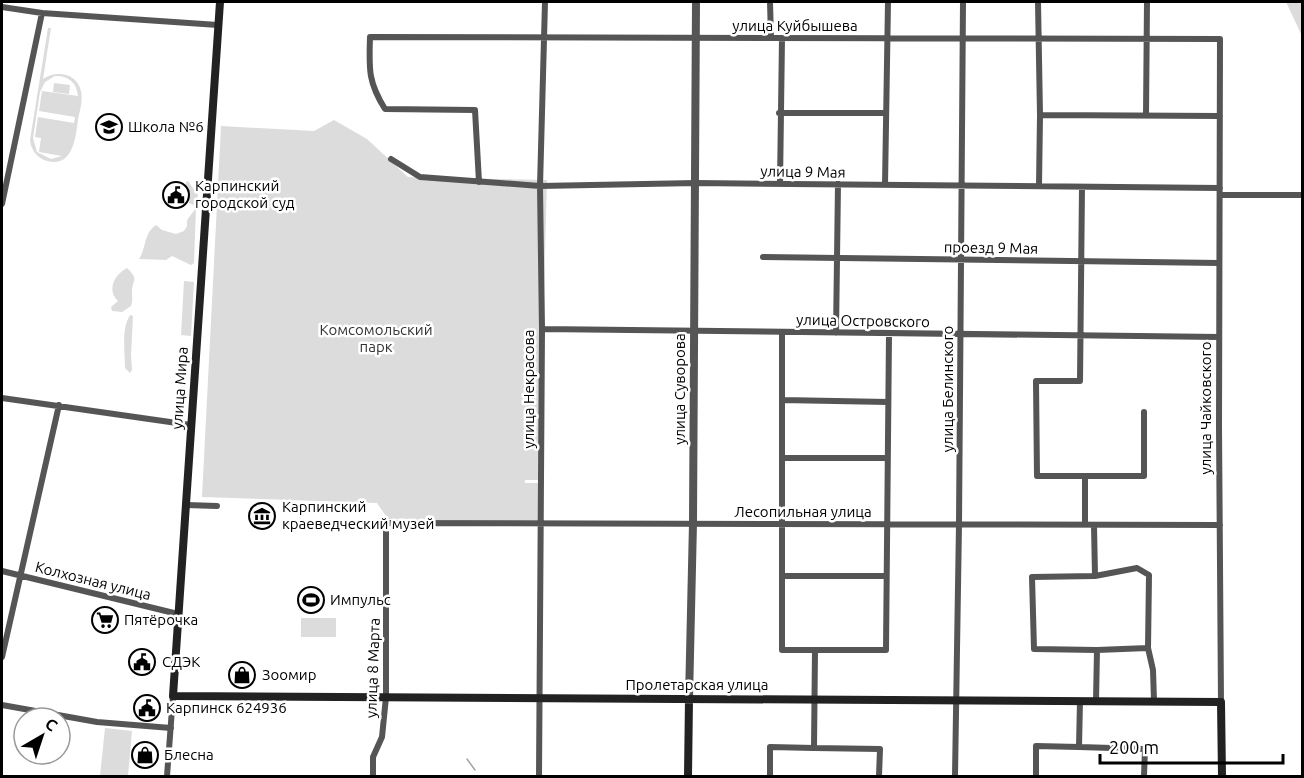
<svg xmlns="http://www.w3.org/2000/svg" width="1304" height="778" font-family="Ubuntu,sans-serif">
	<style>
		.green { fill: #dcdcdc; fill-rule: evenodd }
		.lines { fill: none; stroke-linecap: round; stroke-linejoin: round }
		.stream { stroke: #a3a3a3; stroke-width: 1.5 }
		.minor { stroke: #555; stroke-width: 6 }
		.tertiary { stroke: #555; stroke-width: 8 }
		.secondary { stroke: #222; stroke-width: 8 }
		.labels { text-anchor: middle; stroke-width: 5; stroke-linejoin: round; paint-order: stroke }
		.street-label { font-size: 15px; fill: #000; stroke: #fff }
		.poi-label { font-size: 15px; fill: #000; stroke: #fff; text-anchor: start }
		.park-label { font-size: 15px; fill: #333; stroke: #fff }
	</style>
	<rect width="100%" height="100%" fill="#fff"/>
	<path class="green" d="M1286 2H1302V36Z
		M48 28H51L43 79C56 70 77 73 81 91 83 100 80 110 78 119 76 137 73 168 47 161 37 158 31 150 30 140ZM55 76C68 75 77 83 78 96L42 91 39 111 75 117 74 123 38 117 35 137 41 138 39 152 62 156 51 159 37 152 33 138 40 92 45 82Z
		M54 83 70 85 69 94 53 92Z
		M334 120 367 139 408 177 547 180 539 480H525V483H538V523L388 519 377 503 202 497 221 126 314 131Z
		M188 181 198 195 196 202 193 205 186 201V182Z
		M196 208 194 263 191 265 172 256 166 260 139 259C147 247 143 234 156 225L162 230 176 234 184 231 187 226V220Z
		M127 268C139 280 133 278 132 291 132 296 133 300 131 306L122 312 112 311 111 307 118 301C106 290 115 274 127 268Z
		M184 281 194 282 191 336 181 335Z
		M130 315 133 316 131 355 132 370 130 373 125 368C125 352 121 329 130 315Z
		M301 618H336V637H301Z
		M105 728 132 731 128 776H100Z"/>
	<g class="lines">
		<path class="stream" d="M467 759 475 770"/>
		<path class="minor" d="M770 2 771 38
			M1038 2 1040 115 1039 186
			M2 7 42 13 218 25
			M779 113H885
			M1040 115 1220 116
			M1146 115 1147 2
			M391 159 420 177 540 186 696 183 1220 188
			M479 182 475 110 385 109C368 82 369 69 370 37L1220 39 1219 427 1221 702
			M780 184 782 38
			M885 185 888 2
			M1082 187 1080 381H1036L1037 476H1085V524
			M1220 195H1302
			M2 204 42 13
			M763 257 1219 263
			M542 329 1219 337
			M782 332V650H815L814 748 880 749 879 776
			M836 333 838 184
			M2 398 191 425
			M782 400 888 402
			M782 458H887
			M1085 476H1144V412
			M186 505 217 506
			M1094 525 1095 576 1032 577 1034 649 1097 650 1096 701
			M2 571 178 614
			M782 576H886
			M1095 576 1137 568 1149 575 1148 648 1097 650
			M1148 648 1153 670 1154 701
			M815 650H886L889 334
			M2 657 59 405
			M1080 701 1079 747 1145 749 1144 776
			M2 705 97 722 171 728
			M167 776 173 696
			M373 776V757L382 737 386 697V523L1220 525
			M539 776 542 329 540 186 545 2
			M770 776V747L814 748
			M955 776 959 524 963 2
			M1036 776V746L1079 747"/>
		<path class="tertiary" d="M689 699 693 523 696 2"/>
		<path class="secondary" d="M220 2 173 696 1221 702 1222 776
			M688 776 689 699"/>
	</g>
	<defs>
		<symbol id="school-ring" viewBox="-11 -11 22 22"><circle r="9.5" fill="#fff" stroke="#000" stroke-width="1.5"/><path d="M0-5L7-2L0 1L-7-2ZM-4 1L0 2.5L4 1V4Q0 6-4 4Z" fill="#000"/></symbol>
		<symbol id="civic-ring" viewBox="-11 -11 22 22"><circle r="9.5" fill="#fff" stroke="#000" stroke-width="1.5"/><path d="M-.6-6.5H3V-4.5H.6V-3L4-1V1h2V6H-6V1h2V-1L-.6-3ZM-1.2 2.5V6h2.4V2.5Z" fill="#000"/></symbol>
		<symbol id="museum-ring" viewBox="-11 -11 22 22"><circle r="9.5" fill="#fff" stroke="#000" stroke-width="1.5"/><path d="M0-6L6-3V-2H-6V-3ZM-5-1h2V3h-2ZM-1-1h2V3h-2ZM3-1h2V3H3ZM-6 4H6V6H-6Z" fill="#000"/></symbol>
		<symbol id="stadium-ring" viewBox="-11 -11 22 22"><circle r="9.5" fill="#fff" stroke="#000" stroke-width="1.5"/><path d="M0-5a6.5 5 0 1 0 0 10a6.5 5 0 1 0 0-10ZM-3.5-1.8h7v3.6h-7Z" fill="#000"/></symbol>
		<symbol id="supermarket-ring" viewBox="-11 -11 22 22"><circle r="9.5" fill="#fff" stroke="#000" stroke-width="1.5"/><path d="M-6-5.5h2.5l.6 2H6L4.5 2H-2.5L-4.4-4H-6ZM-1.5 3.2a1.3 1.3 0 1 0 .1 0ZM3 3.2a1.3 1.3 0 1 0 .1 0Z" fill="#000"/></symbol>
		<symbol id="shop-ring" viewBox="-11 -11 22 22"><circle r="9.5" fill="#fff" stroke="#000" stroke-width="1.5"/><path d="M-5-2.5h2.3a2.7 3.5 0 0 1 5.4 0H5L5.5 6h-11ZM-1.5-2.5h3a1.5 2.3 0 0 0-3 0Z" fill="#000"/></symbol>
	</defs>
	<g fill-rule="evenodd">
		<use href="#school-ring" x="94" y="112" width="30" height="30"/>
		<use href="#civic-ring" x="161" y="180" width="30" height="30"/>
		<use href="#museum-ring" x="247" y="501" width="30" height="30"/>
		<use href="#stadium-ring" x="296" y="585" width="30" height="30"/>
		<use href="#supermarket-ring" x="90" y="605" width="30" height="30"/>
		<use href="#civic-ring" x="127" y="647" width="30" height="30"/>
		<use href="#shop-ring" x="227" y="660" width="30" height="30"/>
		<use href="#civic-ring" x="132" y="693" width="30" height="30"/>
		<use href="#shop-ring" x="130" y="740" width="30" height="30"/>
	</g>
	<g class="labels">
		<g class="street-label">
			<text x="795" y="31">улица Куйбышева</text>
			<text transform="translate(803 172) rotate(1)" y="5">улица 9 Мая</text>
			<text transform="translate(991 248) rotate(1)" y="5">проезд 9 Мая</text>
			<text transform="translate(863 321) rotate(1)" y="5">улица Островского</text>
			<text transform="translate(180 388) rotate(-86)" y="5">улица Мира</text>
			<text transform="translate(529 389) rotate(-90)" y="5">улица Некрасова</text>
			<text transform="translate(680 389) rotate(-90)" y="5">улица Суворова</text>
			<text transform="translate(948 389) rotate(-90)" y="5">улица Белинского</text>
			<text transform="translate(1206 408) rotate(-90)" y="5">улица Чайковского</text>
			<text x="803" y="517">Лесопильная улица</text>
			<text transform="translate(93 581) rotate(14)" y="5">Колхозная улица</text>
			<text transform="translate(373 668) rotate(-88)" y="5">улица 8 Марта</text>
			<text x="697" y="690">Пролетарская улица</text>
		</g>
		<g class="poi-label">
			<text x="128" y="132">Школа №6</text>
			<text x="195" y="191">Карпинский<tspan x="195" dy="17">городской суд</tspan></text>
			<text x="282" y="512">Карпинский<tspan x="282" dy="17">краеведческий музей</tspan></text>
			<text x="330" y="605">Импульс</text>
			<text x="124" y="625">Пятёрочка</text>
			<text x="162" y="667">СДЭК</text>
			<text x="262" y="680">Зоомир</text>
			<text x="166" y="713">Карпинск 624936</text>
			<text x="164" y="760">Блесна</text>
		</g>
		<g class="park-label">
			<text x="376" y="335">Комсомольский<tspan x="376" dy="17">парк</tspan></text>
		</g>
	</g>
	<rect width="1304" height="778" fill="none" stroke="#000000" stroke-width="6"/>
	<g transform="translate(42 736) rotate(39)"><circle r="28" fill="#ffffff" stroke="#999999" stroke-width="1.5"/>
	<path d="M0-4.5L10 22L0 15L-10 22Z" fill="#000000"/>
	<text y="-9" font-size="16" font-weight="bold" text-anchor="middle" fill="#000000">С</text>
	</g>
	<path d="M1100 754v9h183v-9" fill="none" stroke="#000000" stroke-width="3"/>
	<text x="1109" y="754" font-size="18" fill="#000000" stroke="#ffffff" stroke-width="4.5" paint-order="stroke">200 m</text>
</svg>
